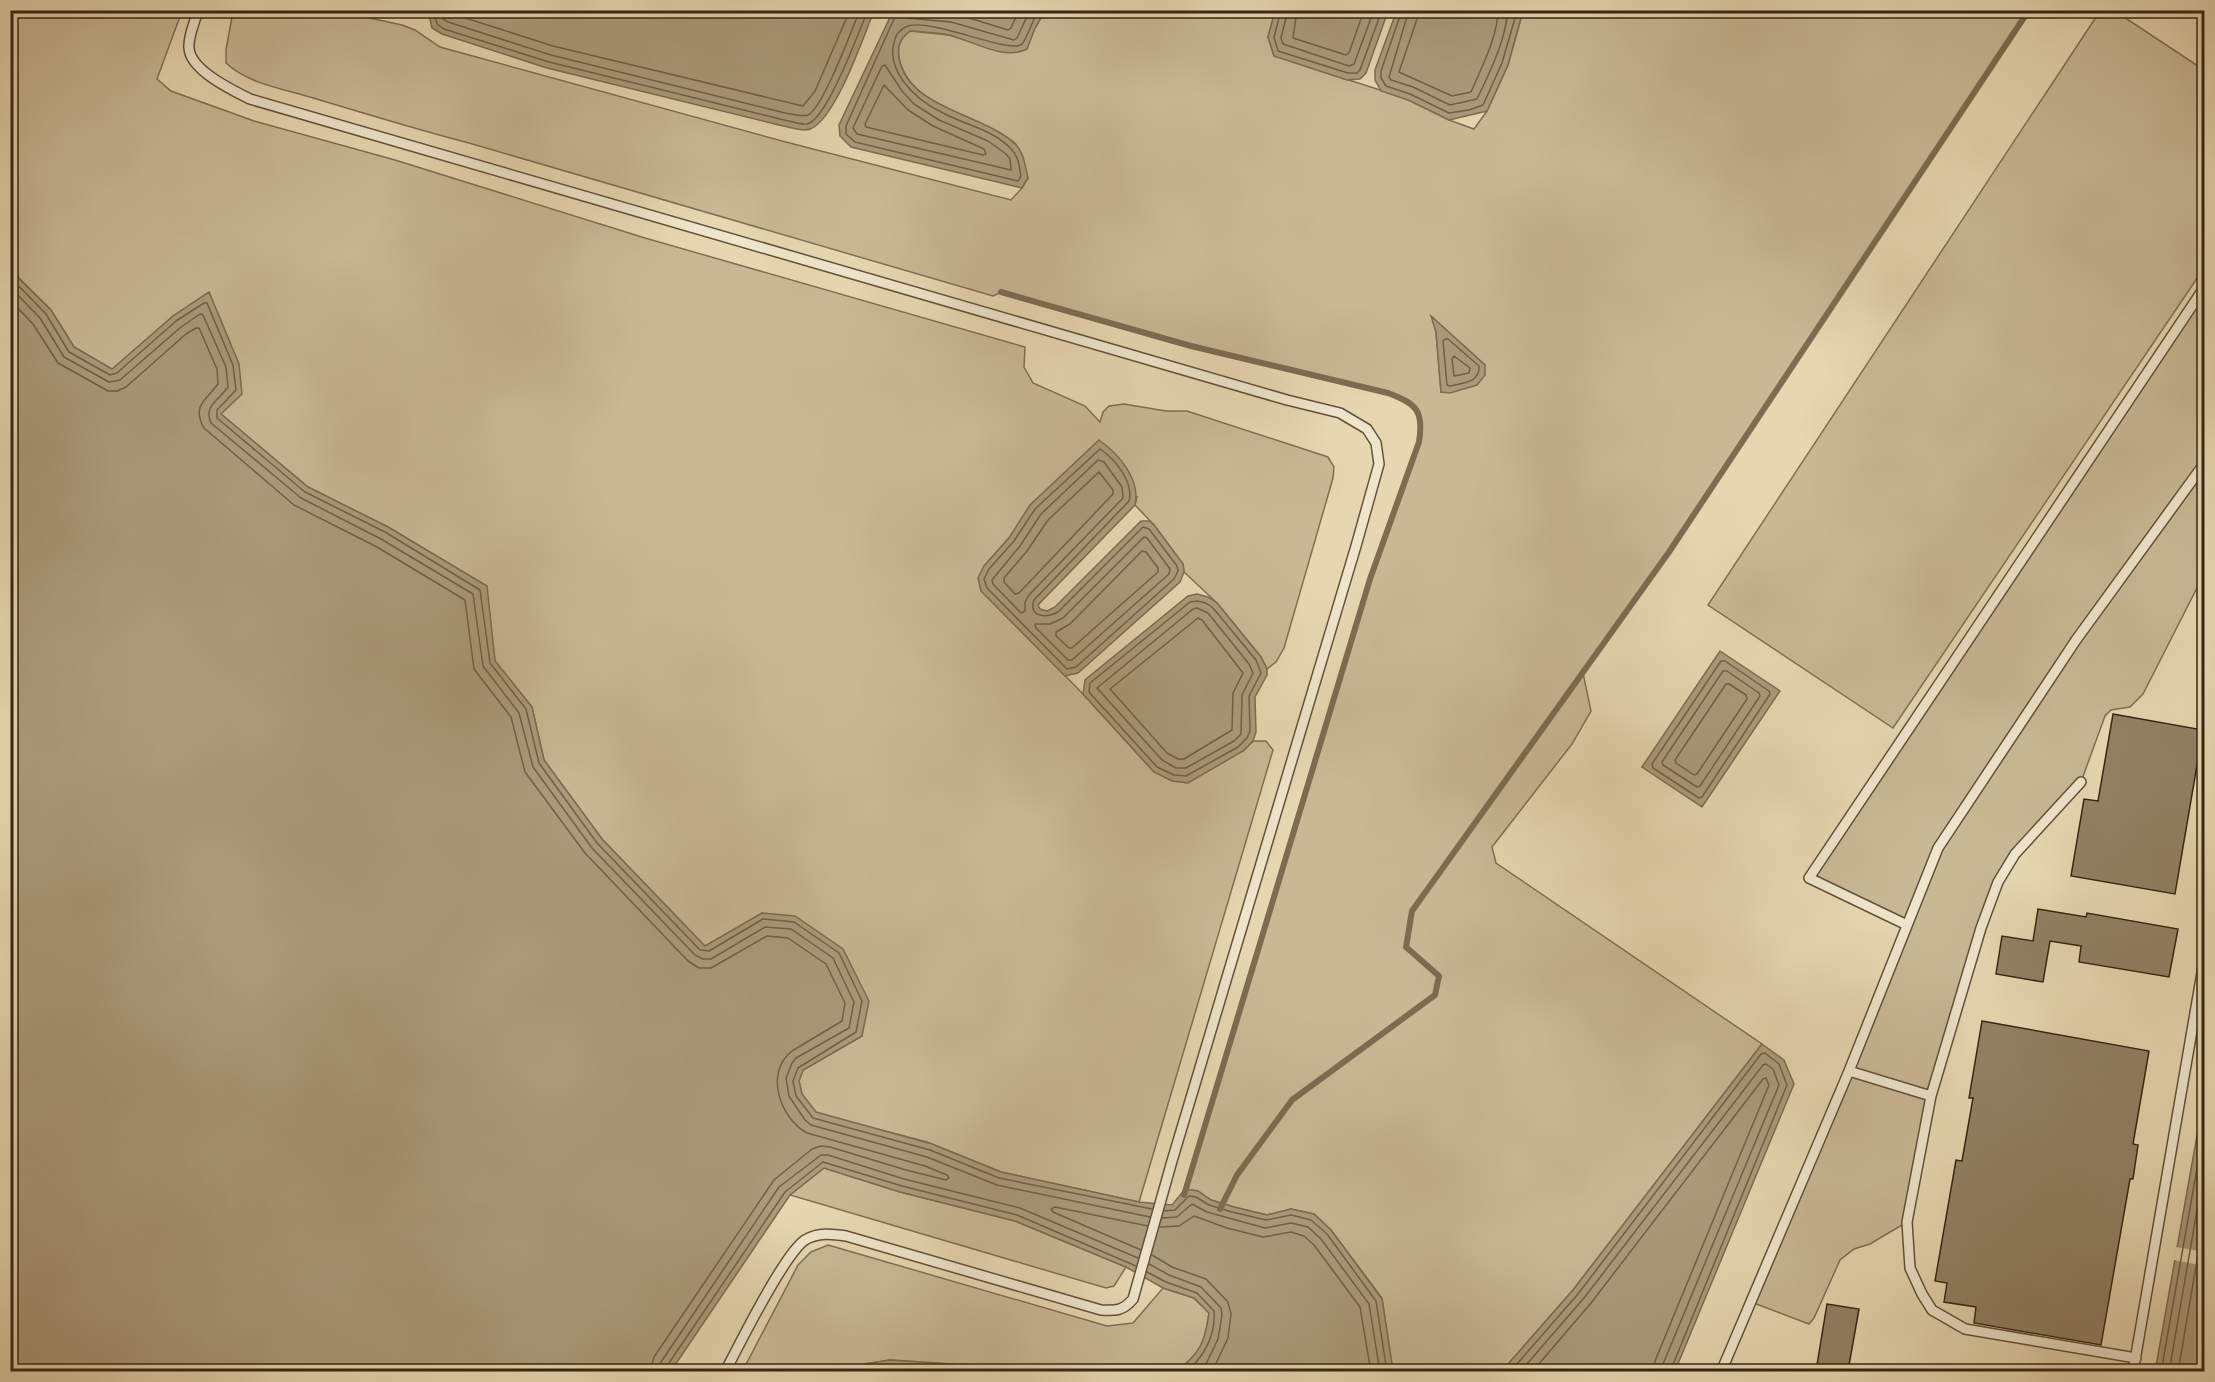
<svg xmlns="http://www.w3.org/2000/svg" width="2215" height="1382" font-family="'Old Standard TT',serif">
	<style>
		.green { fill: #c8b995; stroke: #7e7054; stroke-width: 1.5; fill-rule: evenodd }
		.water { fill: #aa9b7b; stroke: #7b6c52; stroke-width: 1.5 }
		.pier { fill: #e6d7b0 }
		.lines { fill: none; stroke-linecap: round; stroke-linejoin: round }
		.shore { stroke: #706048; stroke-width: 1.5 }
		.stream { stroke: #7b6c52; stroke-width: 6 }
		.building { fill: #918265; stroke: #352614; stroke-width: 1.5 }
		.lane-casing { stroke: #61523b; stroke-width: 12 }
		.lane { stroke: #efe5cc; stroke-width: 9 }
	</style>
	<rect width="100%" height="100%" fill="#e6d7b0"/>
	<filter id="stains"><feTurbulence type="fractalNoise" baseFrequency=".00333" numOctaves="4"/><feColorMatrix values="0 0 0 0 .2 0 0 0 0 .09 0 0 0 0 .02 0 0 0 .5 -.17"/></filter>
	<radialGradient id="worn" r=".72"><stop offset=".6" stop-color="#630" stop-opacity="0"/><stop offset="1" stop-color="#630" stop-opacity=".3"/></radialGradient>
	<path class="green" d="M10 11H182L157 79 171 91 254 121 395 160 645 238 1025 347 1024 367 1033 383 1085 406 1100 422 1103 412 1109 406 1124 404 1166 411H1187L1328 457 1334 467 1333 478 1284 648 1276 662 1267 669 1261 657 1217 603 1184 572 1183 564 1154 525 1135 505 1137 497 1009 538 984 566 982 591 1083 694 1154 772 1243 751 1253 741H1266L1273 750 1139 1202 1001 1172 927 1142 816 1113 802 1094 799 1081 803 1070 862 1036 762 913 705 947 602 839 544 760 532 707 495 661 486 586 388 527 308 487 221 414 209 293 173 316 112 370 74 347 51 310 11 270Z
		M233 11H337L402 25 415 30 440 47 782 141 1011 200 1022 188 1028 178C1024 168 1021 151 1015 143 1012 140 1007 138 1003 135 970 112 908 105 899 58 897 45 900 39 910 31L949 35 1002 51 1027 48 1035 28 1045 11H1275L1268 37 1274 56 1408 99 1449 120 1474 129 1487 111 1508 65 1523 11H2029L1670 552 1583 673 1591 711 1572 744 1492 847 1496 863 1762 1044 1573 1290 1502 1371H1393L1382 1298 1331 1230 1314 1214 1291 1209 1267 1215 1234 1207 1211 1200 1198 1191 1185 1189 1370 579 1419 442C1424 411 1417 404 1388 393L1191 346 1002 292 993 296 469 143C415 129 363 113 310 97 282 89 247 83 226 63V50ZM1432 317 1485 365 1441 392 1436 332Z
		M2100 11H2115L2204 70V268L1893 728 1708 605Z
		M2204 288V574L2143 694 2130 707 2111 710 2105 716 2081 782 2015 854 1998 882 1931 1096 1907 1222 1870 1244 1854 1249 1840 1260 1814 1318 1809 1324 1751 1302 1907 925 1809 878Z
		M824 1168 900 1192 1015 1221 1126 1267 1114 1286 1106 1288 790 1195Z
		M828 1245 1107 1326 1133 1323 1163 1288 1194 1298 1209 1313C1205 1343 1200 1353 1177 1371L1005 1372 951 1364 890 1360 864 1364 844 1371 742 1372 798 1265 811 1252Z"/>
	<path class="water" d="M1397 10 1520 11 1521 18 1508 65 1487 111 1449 120 1408 100 1381 91 1375 80V70Z
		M428 11V10L874 11C863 37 836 119 810 129 803 132 790 127 783 126L547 68 442 34 432 28Z
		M893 11H1045L1035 28 1027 49C1004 61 973 41 949 35 937 32 923 32 910 31 900 39 897 45 899 58 909 110 983 113 1015 144 1024 152 1025 166 1028 178L1022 188 851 147 840 136 839 125Z
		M1275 11V10L1388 11 1366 73 1360 79 1347 80 1274 56 1268 37Z
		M10 270 51 310 74 347 112 369 173 316 209 292 239 364 242 394 221 414 308 487 388 527 487 586 495 661 532 707 544 760 602 839 705 946 762 913 795 916 843 949 869 1001 862 1036 803 1070 799 1081 802 1094 816 1112 932 1144 1001 1172 1139 1202 1172 1205 1185 1189 1198 1191 1211 1200 1234 1207 1267 1215 1291 1209 1314 1214 1331 1230 1382 1299 1393 1371H1177C1200 1353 1205 1343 1209 1313L1194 1298 1163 1288 1126 1267 1015 1221 900 1192 824 1168 790 1195 671 1371H11Z
		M1431 316 1485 365V375L1477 385 1450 393 1441 392 1436 332Z
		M1099 440C1119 454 1141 480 1135 505L1038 605 1040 609 1047 611 1055 607 1141 521H1150L1154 525 1183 564 1184 572 1180 582 1078 673 1065 676 981 591 978 578 984 566 1009 538 1030 505Z
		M1197 594 1208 597 1217 603 1261 657 1267 669V675L1255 697 1256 732 1253 741 1243 751 1188 783 1172 781 1154 772 1083 694 1085 680 1188 596Z
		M1720 651 1780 691 1702 807 1642 767Z
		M1762 1044 1784 1060 1794 1084 1675 1371H1502L1573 1290Z
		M2204 1096V1371L2155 1372Z
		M890 1360 951 1364 1005 1371H844L864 1364Z"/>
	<path class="pier" d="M2176 1247 2204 1252V1266L2174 1260Z"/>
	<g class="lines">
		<path class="shore" d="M434 10 437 24 444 29 549 62 784 120C790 121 800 125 807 124 827 120 859 31 868 10
			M442 10 443 19 448 22 551 55 785 113C792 114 802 117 808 115 823 108 852 29 860 10
			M451 10 453 14 553 46 803 106 815 91 850 10
			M898 10 846 126V134L855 142 1018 181 1021 176C1019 167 1019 157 1012 150 995 130 965 125 943 113 914 99 881 68 897 34 900 31 904 27 908 26 931 18 1012 55 1022 44 1026 40 1034 18 1038 10
			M905 10 907 18 951 22 1014 40 1017 38 1030 10
			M931 10 953 13 1008 30 1011 28 1019 10
			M1281 10 1274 37 1278 51 1348 73H1357L1360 70 1382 10
			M1288 10 1281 38 1283 44 1349 66 1354 64 1374 10
			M1297 10 1293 38 1346 55 1349 53 1364 10
			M1402 10 1381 71V78L1386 86 1410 94 1449 113 1469 110 1483 105 1502 63 1515 18 1514 10
			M1409 10 1389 77 1391 80 1413 87 1450 105 1477 99C1488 76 1508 36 1507 10
			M1418 10 1417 19 1399 72 1452 96 1471 92C1481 69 1498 36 1498 10
			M885 65 902 91 914 104 939 120 988 141 1006 154 1010 159 1011 170 857 134 853 128 882 66Z
			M884 85 908 110 933 126 984 149 986 154 983 155 866 127 865 124Z
			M10 277 46 314 69 352 110 375 117 373 176 321 204 303H207L233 365 236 390 217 410V418L305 492 385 532 480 590 490 663 526 709 539 763 597 843 700 950 709 951 763 919 794 922 839 953 862 1001 856 1032 798 1068 793 1081 796 1096 813 1118 930 1150 999 1178 1152 1209
			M10 287 40 318 64 357 109 382 120 380 181 327 200 314 203 315 226 367 228 387C220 399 203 406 211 423L301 498 381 539 473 594 483 666 519 713 533 767 592 848 695 955 703 959H711L765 927 791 929 833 958 854 1002 849 1028 796 1058 792 1063 786 1078 789 1096 805 1120 811 1125 927 1157 997 1185 1150 1217
			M10 300 33 324 58 363 108 391H117L126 387 186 334 196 328H199L217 369 218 384C207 399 191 406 204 428L294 505 377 547 465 600 474 669 511 717 525 772 585 853 688 961 699 968H711L767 936 788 938 826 964 845 1003 842 1021 792 1051C764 1073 780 1118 807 1133L925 1166 947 1175 949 1178 946 1180 906 1170 830 1147 821 1146 812 1149 774 1180 654 1357 650 1372
			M1445 339H1448L1479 366C1480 383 1463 383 1450 386L1447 385 1443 341Z
			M1454 356 1470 368 1469 373 1454 376 1452 359Z
			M1100 449C1115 459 1134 482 1129 501L1034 600C1028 618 1047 618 1058 612L1143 527 1149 529 1177 566 1178 571 1174 579 1076 667 1067 669 987 588 984 579 989 569 1014 541 1035 509Z
			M1098 460 1104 462 1122 487 1123 498 1029 595 1025 602V611L1021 613 993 584 992 580 1020 546 1041 514Z
			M1099 472 1113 490V494L1019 593 1015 594 1004 582V578L1027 551 1048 520Z
			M1144 537 1147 538 1170 569 1169 574 1072 660H1068L1036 628 1035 624H1050L1063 618Z
			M1142 551 1146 552 1158 568V572L1072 648H1069L1056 636V632L1070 624Z
			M1197 601 1206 603 1213 608 1256 660 1261 673 1249 696 1250 731 1247 738 1238 747 1186 776 1174 775 1157 767 1089 692 1090 683 1190 602Z
			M1197 608 1208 613 1249 664 1253 673 1242 695 1241 734 1234 741 1186 768H1176L1162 760 1097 688 1193 609Z
			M1198 618 1202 620 1243 673 1233 693 1232 730 1184 759H1178L1167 753 1110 689Z
			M1721 661H1725L1769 691 1770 694 1702 797 1699 798 1653 768 1652 764Z
			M1723 671H1727L1759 693 1760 696 1700 786 1697 787 1663 765 1662 762Z
			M1726 684H1729L1746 695 1747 699 1697 774 1694 775 1676 763 1675 760Z
			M1164 1211 1175 1210 1189 1196 1196 1197 1209 1205 1232 1212 1266 1220 1291 1215 1311 1220 1327 1234 1376 1301 1387 1372
			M1162 1218 1177 1217 1192 1204 1207 1212 1265 1228 1291 1223 1308 1227 1321 1239 1369 1304 1380 1372
			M1160 1227 1179 1226 1194 1216 1227 1228 1263 1237 1291 1232 1304 1236 1314 1245 1360 1307 1371 1372
			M1141 1250 1053 1212 1051 1209 1055 1207 1148 1226
			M1152 1255 1172 1267 1206 1279 1228 1302 1231 1314 1228 1338 1212 1372
			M1149 1264 1169 1275 1201 1287 1221 1308 1222 1315 1218 1339 1206 1364 1198 1372
			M1147 1272 1166 1282 1197 1293 1214 1311C1216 1335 1204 1357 1186 1372
			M659 1372 661 1362 779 1187 821 1155H828L904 1179 1020 1208 1138 1258
			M666 1372 667 1366 785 1192 823 1162 902 1186 1017 1215 1136 1266
			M861 1372 890 1366 960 1372
			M1510 1372 1578 1294 1761 1054 1765 1053 1779 1064 1787 1085 1670 1372
			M1520 1372 1584 1298 1763 1065 1766 1064 1773 1069 1779 1085 1663 1364 1662 1372
			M1532 1372 1591 1303 1763 1079 1766 1078 1769 1085 1655 1361 1653 1372
			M2161 1372 2204 1129
			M2169 1372 2204 1170
			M2178 1372 2204 1219"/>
		<path class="stream" d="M1001 292 1191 346 1388 393C1417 404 1424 411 1419 442L1370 579 1184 1195
			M1220 1209 1237 1175 1292 1100 1435 995 1439 976 1406 947 1412 911 1669 552 2029 10"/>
	</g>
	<path class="building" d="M2113 714 2203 730 2175 894 2071 876 2084 799 2098 801Z
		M2038 909 2086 917 2087 913 2178 929 2169 977 2079 962 2081 946 2050 941 2043 982 1996 974 2002 936 2033 941Z
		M1982 1021 2149 1051 2133 1144 2138 1145 2133 1179H2130L2101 1345 1974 1323 1976 1307 1944 1302 1947 1283 1935 1281 1956 1160 1962 1161 1973 1098H1969Z
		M1827 1304 1859 1309 1848 1371H1816Z"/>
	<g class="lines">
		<defs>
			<path id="lane" d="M198 10C195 22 188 36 189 48 190 70 232 90 250 99L1287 400 1340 413 1367 429 1376 443 1379 464 1356 546 1172 1161 1133 1299C1123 1311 1115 1311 1101 1310L846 1236C833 1234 818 1232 805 1240 784 1254 739 1345 725 1372
				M2081 782 2015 854 1998 882 1981 928 1931 1096 1907 1222 1910 1268 1922 1294 1932 1310 1965 1329 2136 1358
				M1907 925 1809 878 2204 288
				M1849 1071 1931 1096
				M1721 1372 1849 1071 1938 848 2076 640 2204 464
				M2133 1372 2204 961"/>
		</defs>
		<use href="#lane" class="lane-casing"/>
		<use href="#lane" class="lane"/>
	</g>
	<rect width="2215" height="1382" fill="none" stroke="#e6d7b0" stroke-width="36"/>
	<rect x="12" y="12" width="2191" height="1358" fill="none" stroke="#352614" stroke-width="3"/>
	<rect x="18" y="18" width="2179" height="1346" fill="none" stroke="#352614" stroke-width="1.5"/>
	<rect width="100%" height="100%" filter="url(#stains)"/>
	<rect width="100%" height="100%" fill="url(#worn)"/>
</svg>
